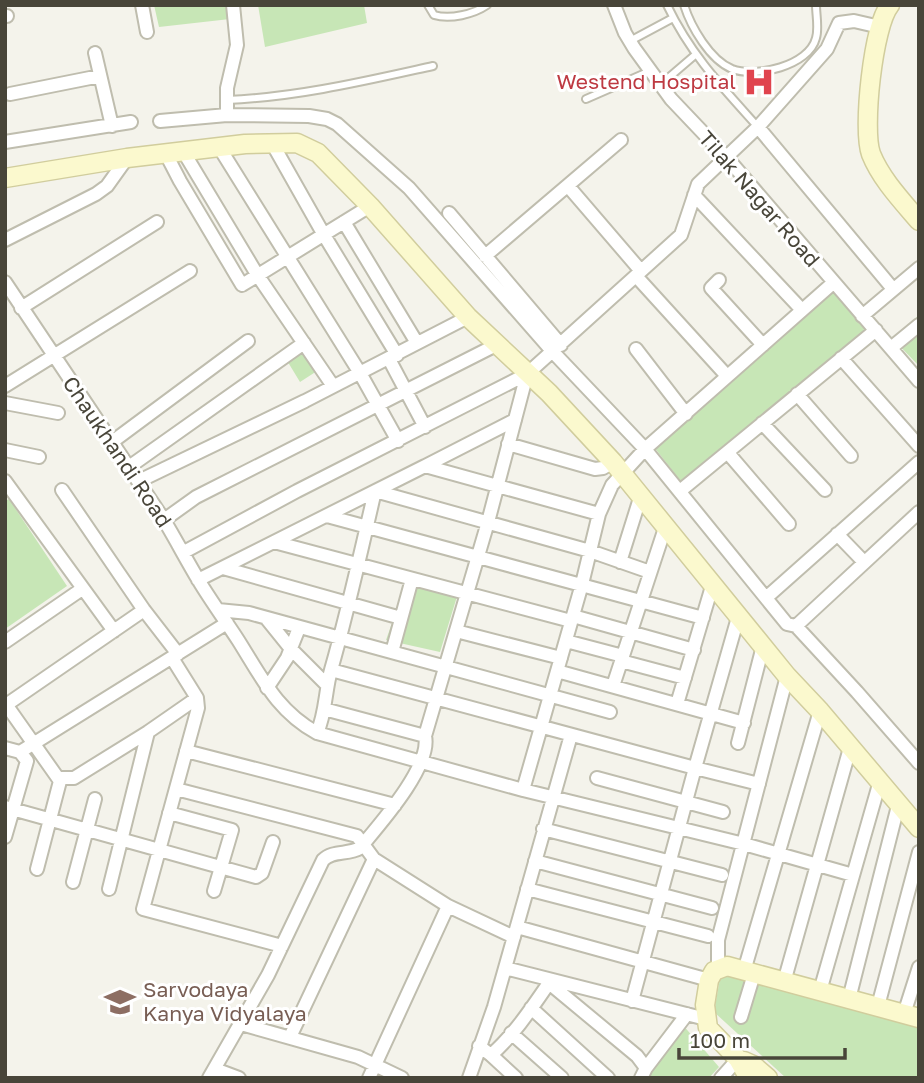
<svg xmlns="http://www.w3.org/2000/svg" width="924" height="1083" font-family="'Golos Text',sans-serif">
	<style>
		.green { fill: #c7e6b6 }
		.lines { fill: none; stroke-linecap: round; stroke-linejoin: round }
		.lane-casing { stroke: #bfbdae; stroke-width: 10 }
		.street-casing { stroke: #bfbdae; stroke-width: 16 }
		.secondary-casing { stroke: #d1cd9d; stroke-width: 21 }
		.lane { stroke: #fff; stroke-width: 6 }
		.street { stroke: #fff; stroke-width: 12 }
		.secondary { stroke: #fbf9ce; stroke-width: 18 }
		.labels { text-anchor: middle; stroke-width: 6; stroke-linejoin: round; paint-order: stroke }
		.health-label { font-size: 21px; fill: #be3a42; stroke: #fff; text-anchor: end }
		.street-label { font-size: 21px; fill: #484539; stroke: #fff }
		.education-label { font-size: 21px; fill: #785e54; stroke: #fff; text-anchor: start }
	</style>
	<rect width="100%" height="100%" fill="#f4f3eb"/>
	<path class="green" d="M154 5H229L230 19 159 27Z
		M258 5H364L367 23 265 47Z
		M834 291 867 331 682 483 654 447Z
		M919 315V366L892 338Z
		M299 344 317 371 300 382 283 354Z
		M9 499 67 586 5 629V501Z
		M408 578 459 590 440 652 386 640Z
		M721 973 919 1028V1078H786L714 1012Z
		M682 1024 719 1067 709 1078H632Z"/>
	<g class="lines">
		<defs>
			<path id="lane" d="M428 5 434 15C450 20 474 14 487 5
				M667 5C691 55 722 87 758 127
				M684 5C691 27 710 60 732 69 756 78 809 66 816 38 819 28 816 15 816 5
				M630 41 673 18
				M660 85 695 55
				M586 99 650 71
				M227 100C298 97 365 81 433 66"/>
			<path id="street" d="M142 5 147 32
				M614 5 625 33 634 48 671 99 728 159 919 381
				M5 16H7
				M95 53 112 126
				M10 94 100 76
				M227 115V88L237 45 233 5
				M160 121 227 115 309 116 327 119 337 124 409 188 553 352 645 449 787 624 796 626 919 512
				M758 127 893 289
				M5 142 131 122
				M272 143 324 235 397 355
				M219 147 360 373 398 441
				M183 151 258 276 333 386
				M166 154 180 181 242 285 370 206
				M568 186 641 271
				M694 195 802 310
				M449 213 561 345
				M344 222 417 343
				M5 240 96 194 107 186 127 158
				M485 256 621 140
				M636 276 727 376
				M719 280 711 288 763 345
				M5 282 164 520C176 540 187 561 199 581 211 601 225 620 238 640 262 678 277 711 317 733L523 790 744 844 853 875
				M21 308 157 222
				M862 316 919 268
				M891 348 919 325
				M636 349 686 414
				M841 358 919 446
				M389 359 425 427
				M5 386 190 271
				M797 394 851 456
				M5 403 58 413
				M762 423 825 490
				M112 442 248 341
				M508 444 595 469 603 468 613 462
				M5 450 39 457
				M728 453 789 524
				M425 466 515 420
				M129 467 304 343
				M5 481 114 631
				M139 481 305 401 468 317
				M62 490 144 610 178 654
				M680 491 876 330
				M327 516 703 618
				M164 520 196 497 496 345
				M837 534 864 562
				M274 542 571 621
				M184 552 297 491 527 374 681 235 698 184 758 127 827 49 839 23 854 21 880 27
				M620 562 641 495
				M223 568 401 618
				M198 580 425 466 599 514
				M767 597 919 462
				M218 610 249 613 610 712
				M739 614 695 768 759 784
				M573 616 694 650
				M266 618 291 649 327 685
				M796 626 857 692 919 763
				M456 631 561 658
				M566 641 623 656
				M5 642 82 589
				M392 652 412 579
				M172 658 197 698 198 708 143 909 282 946
				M621 661 685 678
				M331 670 695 768 632 1001
				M557 671 744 723
				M613 686 666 525
				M267 688 287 658 299 628
				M5 703 60 781 37 869
				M677 704 713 583
				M6 705 144 610
				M317 733C326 713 325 691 331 670 348 611 361 551 375 491L590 551 650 572
				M425 736 488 522 527 374
				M738 743 763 646
				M5 748 20 752 227 623
				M186 751 395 805
				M58 778H74L148 732 197 698
				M597 778 723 812
				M176 789 357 836 374 859 448 906 514 937
				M523 790 582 584 599 514 612 485 645 449 833 283
				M5 807 256 877 262 873 273 842
				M169 813 232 830 214 891
				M543 829 722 875
				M5 837 27 761 20 752
				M535 861 712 908
				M73 882 95 799
				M109 889 148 732
				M527 889 708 936
				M517 927 709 980
				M505 968 706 1019
				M718 969V940L787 676
				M744 971 820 711
				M784 982 850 748
				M549 983 637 1056 646 1068 641 1078
				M820 991 880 781
				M849 999 899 802
				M878 1006 919 852
				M531 1008 608 1078
				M904 1014 919 967
				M741 1017 754 974
				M241 1024 358 1057 402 1078
				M511 1033 562 1078
				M290 1037 374 859
				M479 1046 491 1055C515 1034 533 1006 551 980
				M491 1055 516 1078
				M646 1068 687 1014
				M215 1069 239 1078
				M209 1078 268 975 323 860C333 850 348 855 360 848 379 825 432 766 425 736L324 709
				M369 1078 448 906
				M469 1078 494 1007 571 735
				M721 1078 738 1059"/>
			<path id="secondary" d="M890 5C873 25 862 130 871 154 881 179 902 201 919 221
				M5 178 127 158 245 144 297 143 318 153 370 206 468 317 549 393 613 462 787 676 820 711 919 828
				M744 1061 753 1065 768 1078
				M752 1078 746 1073 738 1059 708 1028 705 1005 709 980 714 971 727 966 919 1018"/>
		</defs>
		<use href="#lane" class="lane-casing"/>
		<use href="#street" class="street-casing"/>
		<use href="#secondary" class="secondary-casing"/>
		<use href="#lane" class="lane"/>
		<use href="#street" class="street"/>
		<use href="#secondary" class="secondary"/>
	</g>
	<defs>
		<symbol id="hospital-bare" viewBox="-9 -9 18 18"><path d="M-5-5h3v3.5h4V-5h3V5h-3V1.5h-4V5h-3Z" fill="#e0444e" stroke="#fff" stroke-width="2.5" paint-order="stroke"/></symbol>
		<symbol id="school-bare" viewBox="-9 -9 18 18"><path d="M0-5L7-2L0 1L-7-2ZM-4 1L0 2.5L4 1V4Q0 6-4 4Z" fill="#8d6e63" stroke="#fff" stroke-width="2.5" paint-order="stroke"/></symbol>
	</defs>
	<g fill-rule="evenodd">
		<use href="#hospital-bare" x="737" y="60" width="44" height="44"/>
		<use href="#school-bare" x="98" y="980" width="44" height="44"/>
	</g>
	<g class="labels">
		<g class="health-label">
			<text x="736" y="89">Westend Hospital</text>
		</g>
		<g class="street-label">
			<text transform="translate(759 199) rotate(49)" y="7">Tilak Nagar Road</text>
			<text transform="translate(117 452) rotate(56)" y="7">Chaukhandi Road</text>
		</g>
		<g class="education-label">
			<text x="143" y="997">Sarvodaya<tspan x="143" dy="24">Kanya Vidyalaya</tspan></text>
		</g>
	</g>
	<rect width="924" height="1083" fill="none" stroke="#484539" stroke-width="14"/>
	<path d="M679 1048v10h166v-10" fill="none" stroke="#484539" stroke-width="3.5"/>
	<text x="690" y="1048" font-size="21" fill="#484539" stroke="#ffffff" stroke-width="5" paint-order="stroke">100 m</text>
</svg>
